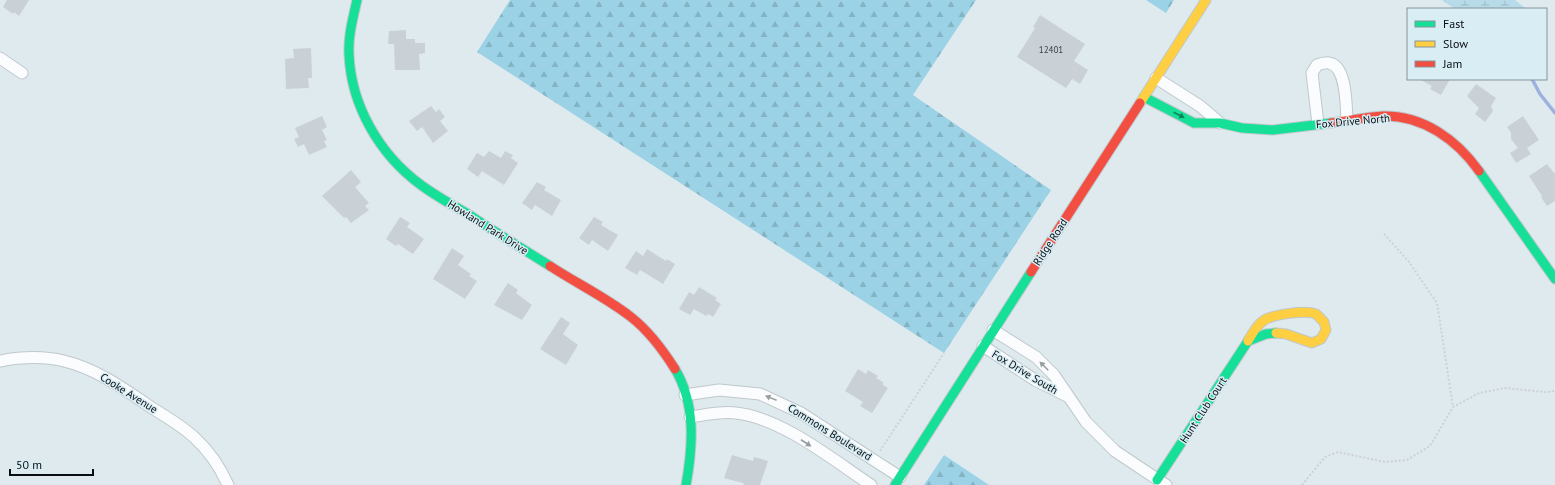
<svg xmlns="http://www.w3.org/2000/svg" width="1555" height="485" font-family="'PT Sans',sans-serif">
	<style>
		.forest { fill: url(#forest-firs) }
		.wetland { fill: url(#wetland-marsh) }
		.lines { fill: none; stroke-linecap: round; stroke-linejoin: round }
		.stream { stroke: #9cb1de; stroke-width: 3.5 }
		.building { fill: #c9d1d6 }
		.street-casing { stroke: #bfc8cc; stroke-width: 13 }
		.fast-casing { stroke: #bfc8cc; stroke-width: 11 }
		.slow-casing { stroke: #bfc8cc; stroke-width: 11 }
		.jam-casing { stroke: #bfc8cc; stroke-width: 11 }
		.path { stroke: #ced1d3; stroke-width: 2; stroke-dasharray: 2 2; stroke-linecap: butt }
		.street { stroke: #fafcfd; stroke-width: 11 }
		.fast { stroke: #16e098; stroke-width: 9 }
		.slow { stroke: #ffcf43; stroke-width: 9 }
		.jam { stroke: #f24e42; stroke-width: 9 }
		.oneway { fill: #10825b }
		.oneway2 { fill: #999d9f }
		.labels { text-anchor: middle; stroke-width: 3; stroke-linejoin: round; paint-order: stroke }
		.number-label { font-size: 9px; fill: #394043 }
		.street-label { font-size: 11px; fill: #080e11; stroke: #d9edf5 }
	</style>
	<defs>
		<pattern id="forest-firs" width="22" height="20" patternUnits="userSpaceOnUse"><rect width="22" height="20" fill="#9bd2e5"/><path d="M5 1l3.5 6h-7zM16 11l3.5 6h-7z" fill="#84b3c3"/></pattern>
		<pattern id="wetland-marsh" width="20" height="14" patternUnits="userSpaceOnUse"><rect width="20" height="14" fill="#b7dbe8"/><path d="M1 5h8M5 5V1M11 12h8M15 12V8" fill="none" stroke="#9cbbc6"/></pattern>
	</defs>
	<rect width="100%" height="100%" fill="#dfeaef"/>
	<path class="forest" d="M510 0H976L913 95 1051 190 944 353 477 52Z
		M1146 0H1174L1166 13Z
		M944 455 989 485H924Z"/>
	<path class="wetland" d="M1442 0H1515L1526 9H1455Z"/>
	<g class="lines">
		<path class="stream" d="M1532 79 1540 94 1555 113"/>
	</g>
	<path class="building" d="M7 0H29L19 16 14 12 13 14 3 7Z
		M1040 15 1085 44 1074 61 1088 70 1080 84 1072 79 1066 88 1017 57 1035 28 1033 27Z
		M406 30V39H415V43H425V53L419 54 420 70H395L394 44H388L389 31Z
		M311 48 312 78H308L309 88 286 89 285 59 294 58 293 49Z
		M1419 79H1450L1441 95 1430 89 1432 86Z
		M1476 84 1496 98 1491 106 1493 111 1485 122 1475 114 1479 108 1467 96Z
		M431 106 436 112 439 109 445 117 440 121 448 131 433 143 422 127 417 131 409 121Z
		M322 116 327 127 322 130 327 140 324 141 327 147 309 155 304 144 298 147 294 139 299 137 295 128Z
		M1523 116 1539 140 1527 148 1531 154 1516 163 1510 153 1518 148 1511 139V133L1507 127Z
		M489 151 501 158 505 151 513 155 511 158 518 163 504 185 482 171 478 177 467 169 477 153 484 157Z
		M1547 164 1555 174V201L1547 206 1541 197 1542 196 1529 176Z
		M351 170 361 182 355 187 369 203 365 206 369 210 351 223 346 217 344 218 322 196Z
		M537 182 546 187 544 190 561 200 552 216 535 205 532 210 522 203Z
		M400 217 410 223 407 227 424 239 413 254 398 244 396 246 386 239Z
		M594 217 603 222 601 225 618 235 608 251 592 240 589 245 579 238Z
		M452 248 464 256 458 265 471 274 469 276 477 281 465 299 433 279Z
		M647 249 666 261 667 259 675 264 663 284 640 270 637 275 625 268 636 251 643 256Z
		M508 283 518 290 516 293 532 305 522 320 494 305Z
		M699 287 717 298 715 300 721 304 713 317 708 314 706 316 694 309 690 315 679 309 689 292 694 295Z
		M561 317 570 323 563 334 578 345 566 365 540 349Z
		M858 369 866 374 868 370 878 376 876 378 883 382V385L888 388 872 413 860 406 863 402 845 391Z
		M732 455 753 461 754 457 768 461 760 485H744L743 483 724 478Z"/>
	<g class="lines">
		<defs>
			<path id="street" d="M0 58 22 73
				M1156 78 1200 106 1220 123
				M1318 124 1312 73 1317 65C1320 64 1326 62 1329 63 1347 66 1346 106 1347 120
				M993 330 1036 357 1054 375 1086 422 1115 451 1166 485
				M983 346 1035 380 1067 396
				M0 361C21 357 43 356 64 361 97 369 124 389 152 408 167 417 182 426 195 438 209 451 220 467 228 485
				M685 395 719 390 760 394 801 413 900 477
				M690 417C705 415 721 411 736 413 782 418 833 460 871 485"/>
			<path id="fast" d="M357 0C353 18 348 36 349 54 351 106 380 155 421 185 436 196 452 205 468 214 495 232 523 249 550 266
				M1144 97 1194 123H1220L1242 128 1273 130 1331 123
				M1479 171 1555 279
				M675 369C696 404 693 446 686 485
				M1157 480 1248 341 1266 334 1276 333
				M895 485 1031 272"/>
			<path id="slow" d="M1140 103 1206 0
				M1248 341C1252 334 1256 326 1263 321 1272 314 1306 310 1316 314L1324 322 1326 330 1321 339 1312 343 1286 334 1276 333"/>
			<path id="jam" d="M1331 123C1348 121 1366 117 1383 116 1423 115 1457 140 1479 171
				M550 266C576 283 607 298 631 317 649 331 663 350 675 369
				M1031 272 1140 103"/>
		</defs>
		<use href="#street" class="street-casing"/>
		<use href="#fast" class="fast-casing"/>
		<use href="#slow" class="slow-casing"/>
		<use href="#jam" class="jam-casing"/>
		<path class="path" d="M1384 234 1409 262 1437 303 1453 407
			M880 451 944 353
			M1302 485 1325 457 1338 452 1385 462 1407 460 1430 446 1453 407 1479 393 1505 388 1545 392 1555 391"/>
		<use href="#street" class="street"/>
		<use href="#fast" class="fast"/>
		<use href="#slow" class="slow"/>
		<use href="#jam" class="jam"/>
	</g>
	<defs><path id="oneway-solid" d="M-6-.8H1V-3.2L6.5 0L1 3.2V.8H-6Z"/></defs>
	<use class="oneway" href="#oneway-solid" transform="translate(1179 115) rotate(27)"/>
	<g class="oneway2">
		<use href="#oneway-solid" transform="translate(1044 366) rotate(-135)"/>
		<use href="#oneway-solid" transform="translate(771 398) rotate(-158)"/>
		<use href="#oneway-solid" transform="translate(806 443) rotate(33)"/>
	</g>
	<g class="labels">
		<g class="number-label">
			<text x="1051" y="53">12401</text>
		</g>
		<g class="street-label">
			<text transform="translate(1353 121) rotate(-5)" y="4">Fox Drive North</text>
			<text transform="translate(488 227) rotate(32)" y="4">Howland Park Drive</text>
			<text transform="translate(1050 242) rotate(-57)" y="4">Ridge Road</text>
			<text transform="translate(1025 372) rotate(31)" y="4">Fox Drive South</text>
			<text transform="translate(129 393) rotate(32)" y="4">Cooke Avenue</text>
			<text transform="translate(1203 410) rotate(-57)" y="4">Hunt Club Court</text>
			<text transform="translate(830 432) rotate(32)" y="4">Commons Boulevard</text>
		</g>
	</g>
	<rect x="1407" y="8" width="140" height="72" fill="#d9edf5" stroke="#85949a"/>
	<rect x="1415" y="21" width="20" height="6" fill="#16e098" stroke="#85949a"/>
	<text x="1443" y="28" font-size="12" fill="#080e11">Fast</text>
	<rect x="1415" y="41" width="20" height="6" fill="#ffcf43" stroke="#85949a"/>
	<text x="1443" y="48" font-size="12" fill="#080e11">Slow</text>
	<rect x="1415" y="61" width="20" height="6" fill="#f24e42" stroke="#85949a"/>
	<text x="1443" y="68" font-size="12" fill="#080e11">Jam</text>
	<path d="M10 469v6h83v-6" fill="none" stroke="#080e11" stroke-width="2"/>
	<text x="16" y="469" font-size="12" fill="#080e11" stroke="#d9edf5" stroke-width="3" paint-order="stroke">50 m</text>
</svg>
